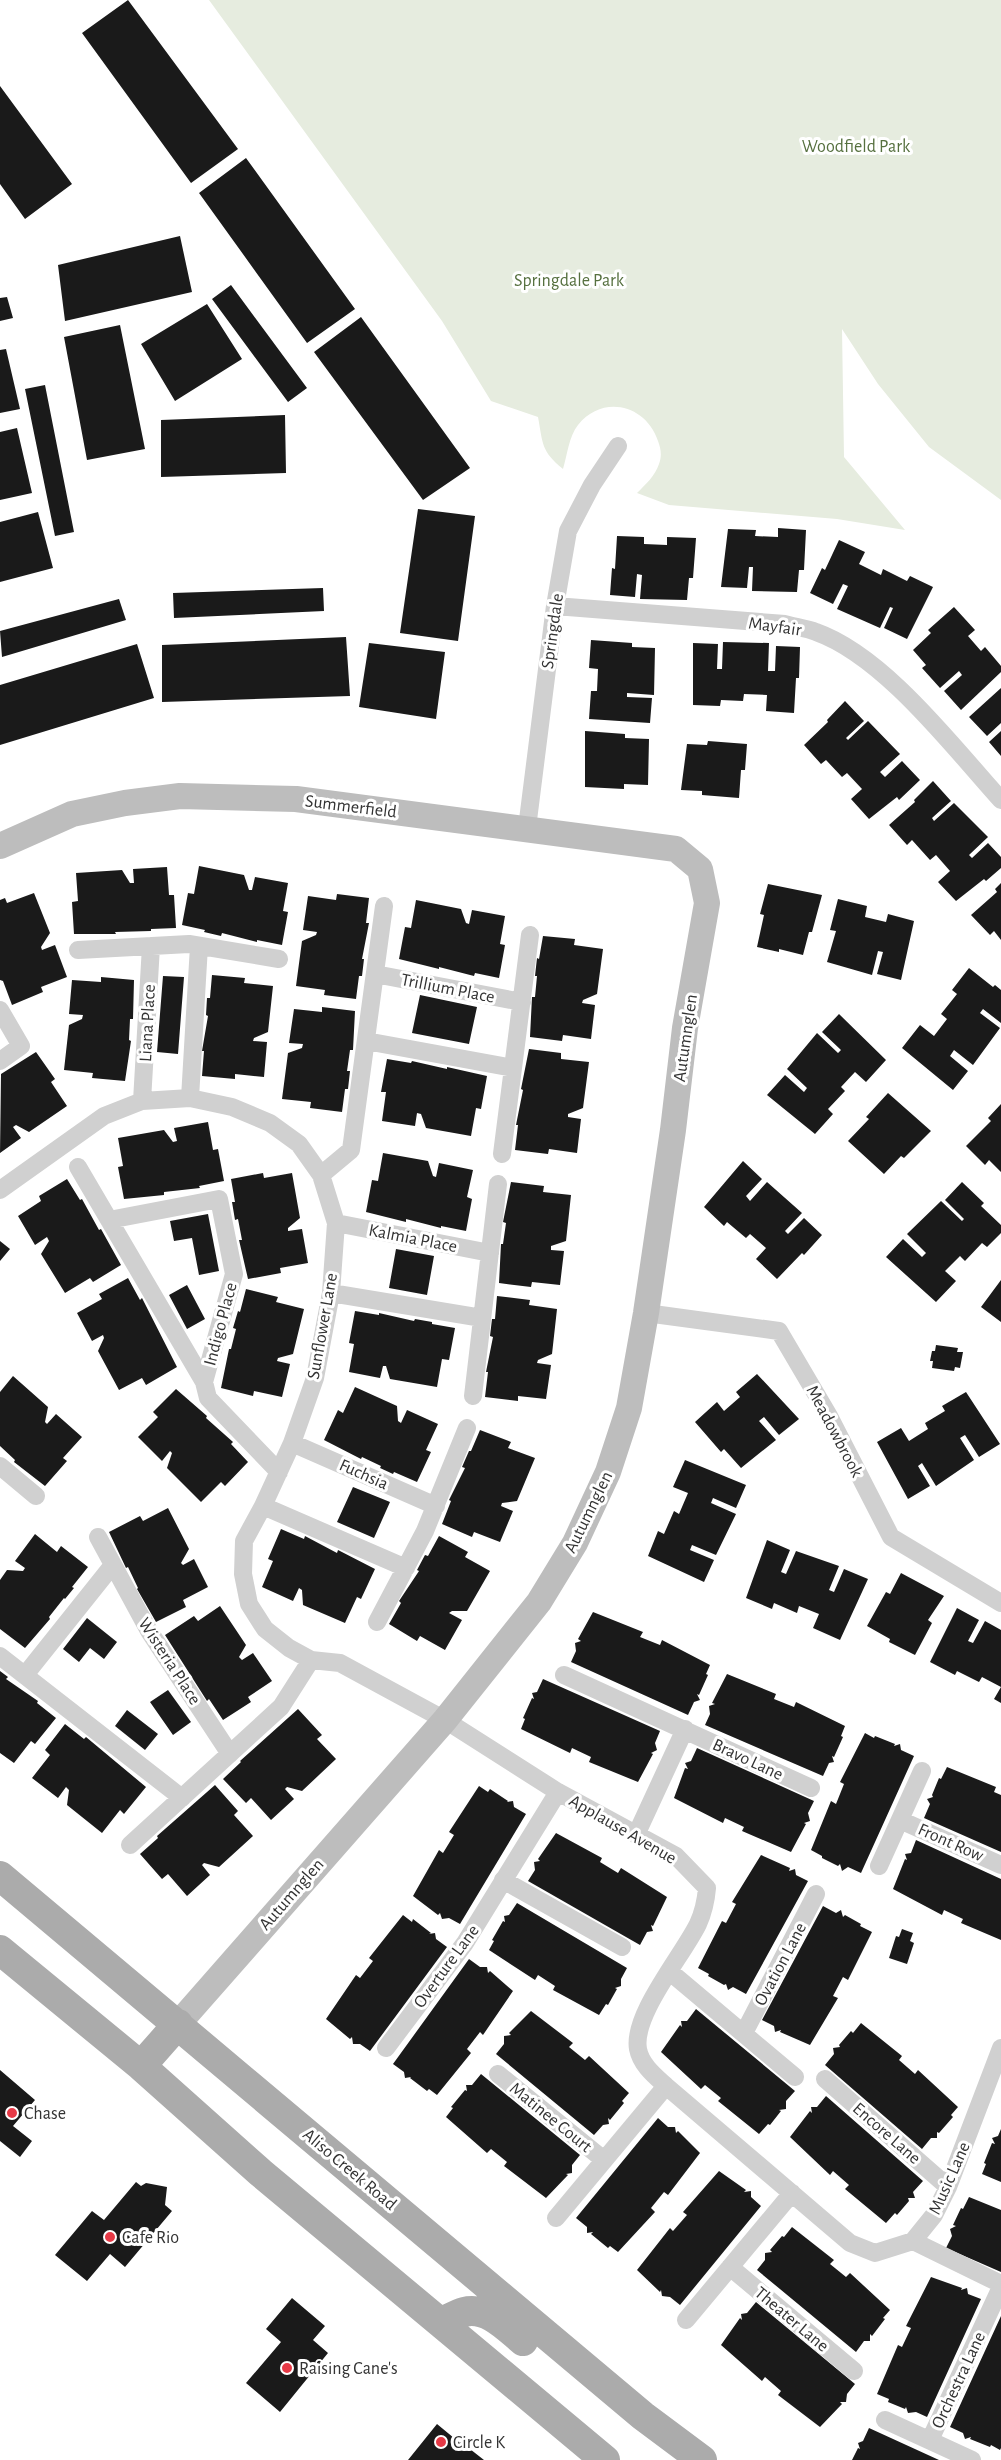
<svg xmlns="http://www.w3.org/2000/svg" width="1001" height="2460" font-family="'Alegreya Sans',sans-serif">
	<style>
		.green { fill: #e6ecdf }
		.building { fill: #1a1a1a }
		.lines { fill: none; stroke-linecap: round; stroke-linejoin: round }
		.street { stroke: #d0d0d0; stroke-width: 18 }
		.secondary { stroke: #bdbdbd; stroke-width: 26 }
		.primary { stroke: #ababab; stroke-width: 30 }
		.poi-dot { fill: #e63946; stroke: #fff; stroke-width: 2 }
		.labels { text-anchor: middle; stroke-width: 6; stroke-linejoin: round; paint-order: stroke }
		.park-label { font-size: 18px; fill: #56703f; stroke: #fff }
		.street-label { font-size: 18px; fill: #333; stroke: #fff }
		.poi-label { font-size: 18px; fill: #333; stroke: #fff; text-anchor: start }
	</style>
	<rect width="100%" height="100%" fill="#fff"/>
	<path class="green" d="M209 0H1001V500L929 447 878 384 842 329 844 457 905 530 837 519 669 505 637 493C646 484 655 476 659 464 662 456 661 449 658 441 646 405 603 394 578 425 569 436 567 456 563 469 541 451 543 444 538 417L491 401 442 321Z"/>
	<path class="building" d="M128 0 238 149 191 183 82 33Z
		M0 86 72 184 25 219 0 184Z
		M246 158 355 309 307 343 199 193Z
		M180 236 192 292 65 321 58 265Z
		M231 285 307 388 288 402 212 299Z
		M7 297 13 318 0 321V298Z
		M207 304 242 359 175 401 141 344Z
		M361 317 470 468 423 500 314 352Z
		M120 325 145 449 87 460 64 337Z
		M6 349 20 409 0 413V350Z
		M45 385 74 532 55 536 25 389Z
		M285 415 286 473 161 477V420Z
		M17 428 32 493 0 500V432Z
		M418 509 475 516 458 641 400 633Z
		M38 512 53 568 0 582V522Z
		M778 528 806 530 804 570H799L797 592 752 591 753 567H749L747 588 721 587 728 529 756 530 755 536 778 537Z
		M617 536 644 537V544L667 545V537L696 538 693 578H689L687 600 640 599 642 575 637 574 635 597 610 595 612 568 615 569Z
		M839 540 865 552 859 564 881 575 883 569 907 581 910 576 933 587 907 639 884 628 893 608 890 607 880 628 837 609 848 586 843 584 833 604 810 593 822 568 825 570Z
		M323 588 324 611 174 618 173 593Z
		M119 599 126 620 2 657 0 631Z
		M954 607 975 630 968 636 981 651 985 647 1001 666V672L961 710 944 691 962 675 959 671 940 688 922 668 926 665 913 650 931 633 928 630Z
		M346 637 350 696 162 702V645Z
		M591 640 632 643V647L655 648 654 695 627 693V697L652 698 650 723 589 719 591 691H597L598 669 589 668Z
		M723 642 769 643 768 671H775L776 646 800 647 799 678H796L794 713 766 711 767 695 744 694 743 701 721 700 720 706 693 705V643L718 644 717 669H722Z
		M369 643 445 652 436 719 359 707Z
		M137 644 154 698 0 745V685Z
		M1001 688V723L987 736 969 717Z
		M845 701 864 721 846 738 848 740 868 721 900 754 880 772 885 777 902 761 920 780 899 800 897 797 869 819 851 799 862 789 847 773 842 777 826 760 821 764 804 745 828 722 827 720Z
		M585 731 625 734V738L649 739 648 785 624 784V789L585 787Z
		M1001 731V756L989 742Z
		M708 741 747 744 745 770H741L739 798 702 795V791L681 790 687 744 707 745Z
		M933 781 951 801 932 818 934 821 954 803 988 837 969 855 972 858 988 843 1001 857V868L986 881 984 879 956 901 938 882 950 871 936 855 930 860 912 840 907 845 889 825 915 802 914 800Z
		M199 866 244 875 249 890H252L255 877 288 883 283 911 288 912 282 945 257 940V942L222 933 221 936 204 932 205 930 182 925 188 893 194 894Z
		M167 867 169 895H174L176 928 151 929V931L115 932 116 934H74L72 902 78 901 76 873 122 870 130 883H134L133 869Z
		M1001 883V940L994 931 990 935 971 915 997 892 995 889Z
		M768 884 822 895 812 932H809L803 955 779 949V952L757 947 764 915 760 914Z
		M34 893 50 933 41 947 42 950 55 945 67 977 41 987 43 992 12 1005 3 981 0 980V900L5 898 7 903Z
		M337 894 369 898 366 923H369L362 959H364L362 976H359L356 999 324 995 325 990 296 986 302 941 316 935 317 932 303 930 308 896 336 900Z
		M838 899 867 906 865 917 886 922 888 914 914 921 901 980 877 974 883 952 878 951 872 975 827 962 836 931 830 930Z
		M416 900 461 909 466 923 469 924 472 910 505 916 500 944 505 945 499 978 475 973 474 976 439 967V969L399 959 405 927 411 928Z
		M543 936 575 939 574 945 603 949 597 994 583 1000 582 1003 595 1005 591 1039 563 1035 562 1041 530 1037 532 997H535L537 976H535L537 958 539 959Z
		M969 968 993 987 995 985 1001 990V1023L983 1009 980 1013 1000 1028 973 1065 954 1050 950 1056 968 1071 953 1090 902 1048 920 1025 934 1036 947 1019 941 1014 957 994 952 990Z
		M212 975 245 978 244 983 273 986 268 1032 254 1038 253 1041 267 1042 264 1077 235 1074V1079L202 1076 204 1051H202L208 1016 206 1015 207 998H210Z
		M163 976 184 977 178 1054 157 1052Z
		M101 977 134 980 133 1019H130L129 1040 131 1041 125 1081 92 1078 93 1073 64 1070 69 1025 82 1019 83 1015 69 1014 72 980 101 982Z
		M420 995 477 1007 469 1044 412 1033Z
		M322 1007 355 1011 353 1050H350L347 1071H350L348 1089H345L342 1112 310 1108 311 1102 282 1099 288 1053 302 1048 303 1044 289 1043 294 1009 322 1012Z
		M839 1014 886 1060 866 1082 855 1072 841 1087 845 1091 828 1109 833 1114 815 1134 767 1095 785 1075 804 1092 807 1088 787 1069 817 1033 838 1053 841 1050 822 1032Z
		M529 1049 561 1053V1059L589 1062 583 1108 568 1114V1117L581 1119 577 1153 549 1149 548 1154 515 1150 518 1125H516L523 1090 521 1089Z
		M36 1052 55 1079 51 1082 67 1106 29 1132 16 1125 13 1127 21 1138 0 1153 1 1074Z
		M387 1059 411 1063 412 1061 447 1069V1067L487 1076 481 1109 476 1108 471 1136 426 1128 421 1114 417 1113 415 1126 382 1121 386 1092H381Z
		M888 1093 931 1131 904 1158 901 1156 884 1174 848 1141 869 1119 866 1117Z
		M1001 1104V1172L989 1160 985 1165 966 1146 991 1121 988 1118Z
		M208 1122 213 1150 218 1149 224 1181 199 1186 200 1188 164 1192V1195L124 1199 118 1167 123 1166 118 1138 164 1130 173 1142 177 1141 174 1128Z
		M383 1153 428 1161 433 1176 436 1177 439 1163 473 1170 467 1197 472 1199 466 1231 441 1226V1228L406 1219V1222L366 1212 372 1180 378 1181Z
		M743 1161 762 1179 746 1196 750 1201 767 1182 802 1213 785 1231 788 1234 804 1218 822 1235 804 1255 802 1253 777 1279 756 1259 766 1248 750 1234 746 1238 727 1222 724 1226 704 1207Z
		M263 1173 264 1178 292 1173 300 1218 288 1228V1231L302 1229 308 1263 280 1268 281 1273 248 1279 239 1240H242L238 1219 235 1220 232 1202H235L231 1179Z
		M67 1179 80 1200 82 1199 99 1230 101 1229 121 1265 93 1282 90 1278 65 1293 41 1254 49 1241 47 1237 35 1245 18 1216 41 1201 39 1196Z
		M511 1182 544 1186 543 1192 571 1195 566 1241 551 1246V1250L564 1251 560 1285 532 1282 531 1287 499 1283 501 1244H503L506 1223 503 1222Z
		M962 1182 984 1203 981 1206 1001 1225V1233L987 1247 982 1243 965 1261 960 1256 945 1271 956 1281 936 1302 886 1257 903 1239 922 1257 926 1253 907 1234 941 1201 962 1221 964 1219 945 1200Z
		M208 1214 219 1271 199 1275 192 1238 174 1241 170 1221Z
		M0 1241 10 1249 0 1261Z
		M396 1249 434 1256 427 1295 389 1288Z
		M128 1278 140 1300 142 1298 177 1367 146 1385 142 1378 119 1390 98 1351 104 1338 103 1335 92 1341 77 1313 102 1299 99 1294Z
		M1001 1280V1322L981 1307Z
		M187 1285 205 1319 187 1329 169 1295Z
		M246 1289 278 1297 276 1302 304 1309 293 1354 278 1358 277 1361 290 1364 282 1397 254 1391 253 1396 221 1388 229 1349H231L236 1329 233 1328 238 1311 240 1312Z
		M497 1296 530 1300 529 1305 557 1309 552 1354 538 1360 537 1363 551 1365 546 1399 518 1396V1401L485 1397 488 1372H486L493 1337 490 1336 492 1319H495Z
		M355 1311 379 1315V1313L414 1321 415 1319 432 1322V1324L455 1328 449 1360 442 1359 437 1387 390 1379 386 1366H383L380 1378 349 1372 354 1344 349 1343Z
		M936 1345 958 1348 957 1352H963L960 1368 955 1367 954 1371 932 1368 933 1361H930L932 1351H935Z
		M757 1374 799 1419 779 1435 764 1417 759 1421 776 1440 741 1468 724 1449 721 1452 695 1422 717 1402 724 1411 740 1397 736 1392Z
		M13 1376 48 1407 45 1422 47 1424 56 1414 82 1437 63 1458 67 1461 45 1486 14 1462 15 1460 0 1446V1392Z
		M355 1387 397 1406 398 1421 401 1423 407 1410 438 1424 426 1450 431 1452 417 1482 394 1472 393 1474 380 1468 381 1466 362 1457 361 1459 324 1440 338 1410 343 1413Z
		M176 1389 207 1416 206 1418 233 1442 231 1444 248 1462 225 1486 221 1482 201 1502 167 1468 172 1453 170 1451 162 1461 138 1437 158 1417 153 1412Z
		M966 1392 1000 1444 979 1457 965 1435 960 1438 974 1460 936 1486 922 1463 918 1466 930 1486 908 1499 877 1442 901 1428 909 1441 928 1429 925 1423 945 1411 942 1406Z
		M480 1430 511 1442 508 1448 535 1458 517 1501 502 1503 501 1506 513 1511 500 1542 474 1532 472 1537 442 1524 451 1501 449 1500 465 1468 462 1467 469 1451H471Z
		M685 1460 746 1485 736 1508 713 1498 711 1503 736 1514 716 1555 692 1545 690 1550 714 1560 704 1582 648 1556 658 1531 664 1534 674 1511 679 1514 688 1493 673 1487Z
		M353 1487 390 1502 374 1538 337 1522Z
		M168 1508 189 1549 181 1563 183 1565 194 1559 208 1587 183 1600 186 1607 156 1622 137 1589 138 1588 128 1567 126 1568 109 1532 140 1516 143 1521Z
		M281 1529 304 1539 305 1536 337 1553 338 1550 375 1569 361 1599 357 1597 345 1623 303 1605 302 1590 299 1588 293 1601 262 1587 273 1561 268 1559Z
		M35 1534 57 1552 61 1546 88 1567 72 1587 74 1588 65 1599 64 1598 49 1617 50 1619 25 1648 0 1629V1580L7 1570 23 1571 25 1568 15 1561Z
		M439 1536 468 1552 465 1557 490 1571 467 1611H452L449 1613 462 1620 445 1650 420 1636 417 1641 389 1624 401 1603 399 1601 419 1571 417 1570 425 1555 428 1556Z
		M767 1540 790 1550 781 1572 786 1574 796 1551 839 1566 829 1590 834 1592 844 1569 868 1579 840 1640 813 1628 819 1614 799 1606 797 1613 774 1603 772 1609 746 1598Z
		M901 1573 944 1596 928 1620 932 1623 915 1655 889 1642 890 1639 867 1626 886 1592 890 1594Z
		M220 1606 246 1645 239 1657 242 1660 253 1653 272 1681 248 1697 251 1702 223 1720 209 1699 207 1701 165 1635 194 1616 198 1621Z
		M957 1608 979 1620 968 1641 973 1643 985 1621 1001 1630V1703L994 1699 1001 1687 982 1677 979 1682 957 1671 955 1675 930 1662Z
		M593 1612 643 1632 640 1637 660 1645 662 1640 710 1665 706 1674 708 1675 699 1695 697 1694 700 1700 694 1702 688 1715 571 1662 576 1651 575 1643 581 1641 578 1639Z
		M87 1618 117 1642 104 1659 90 1648 79 1662 63 1649Z
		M0 1671 8 1677 6 1679 38 1701 37 1703 56 1718 35 1744 31 1741 14 1763 0 1753Z
		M727 1674 776 1694 774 1699 794 1707 796 1702 845 1726 841 1736 843 1737 834 1757 832 1756 834 1762 829 1763 823 1776 705 1725 710 1714 709 1706 715 1704 712 1703Z
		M543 1679 660 1731 655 1743 657 1750 651 1753 653 1754 638 1782 589 1762 591 1757 572 1748 570 1753 521 1729 525 1719 523 1718 532 1698 534 1699 532 1693 537 1692Z
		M168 1690 191 1722 173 1735 150 1702Z
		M298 1709 322 1735 317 1739 336 1759 302 1791 287 1787 285 1789 294 1799 271 1820 251 1798 246 1803 223 1779 241 1762 240 1761Z
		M127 1710 158 1734 145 1750 115 1726Z
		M65 1724 84 1739 86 1737 146 1787 124 1814 120 1810 102 1833 67 1805 69 1790 66 1787 58 1798 32 1778 50 1755 45 1750Z
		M865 1733 874 1738 875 1736 895 1744 894 1746 900 1744 901 1750 914 1756 861 1873 848 1867 842 1871 840 1864 838 1866 822 1858V1856L811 1850 831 1801 836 1804 844 1784 840 1782Z
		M697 1748 814 1801 808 1813 810 1821 804 1823 806 1824 791 1852 742 1831 744 1827 725 1818 723 1823 674 1798 685 1768 688 1769 685 1763 691 1761Z
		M947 1767 996 1787 994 1792 1001 1795V1852L924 1818 930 1804 927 1799 933 1797 932 1795 939 1778 941 1779Z
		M215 1785 238 1811 234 1815 253 1836 219 1867 204 1863 202 1865 210 1875 187 1896 168 1874 162 1879 140 1854 158 1838 157 1836Z
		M479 1786 488 1792 490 1789 508 1801 507 1802 513 1801 514 1807 526 1814 460 1924 449 1918 442 1919 440 1913 438 1915 413 1896 439 1850 443 1853 454 1835 449 1832Z
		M556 1833 602 1858 600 1862 618 1873 621 1868 667 1897 653 1926 651 1925 653 1931 647 1932 640 1945 528 1881 535 1870 534 1862 540 1861 538 1859Z
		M916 1840 1001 1879V1940L961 1923 963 1919 944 1910 942 1915 893 1889 905 1859 907 1860 905 1854 911 1853Z
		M761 1855 790 1868 789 1871 795 1869 796 1875 808 1881 746 1994 733 1987 728 1990 726 1984 724 1985 708 1976 709 1974 698 1968 722 1921 726 1923 736 1904 732 1902Z
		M517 1903 627 1968 621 1979V1986L615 1988 617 1989 608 2005 606 2004 599 2015 553 1990 555 1986 538 1975 535 1980 489 1950 494 1941 492 1940 503 1921 505 1922 504 1916 509 1915Z
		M823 1906 836 1913 841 1910 843 1917 845 1915 861 1924 860 1926 872 1932 848 1980 843 1977 833 1996 838 1998 810 2045 780 2032 781 2030 775 2032 774 2026 762 2020Z
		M403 1915 412 1922 413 1919 431 1933 429 1934 435 1933 436 1939 447 1947 370 2051 360 2044H353L352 2037 350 2039 326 2019 356 1975 360 1978 373 1961 369 1958Z
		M902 1929 913 1933 910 1941 914 1943 907 1964 889 1958 896 1936 899 1937Z
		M469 1959 480 1967H487L488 1973 490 1971 513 1991 483 2035 480 2032 467 2049 471 2053 437 2095 429 2089 427 2091 410 2078 411 2077 405 2078 404 2072 393 2064Z
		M696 2009 795 2091 786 2101V2109L779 2110 781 2111 770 2125 768 2124 759 2134 718 2101 721 2098 705 2085 701 2089 661 2052 680 2025 682 2027 681 2021H687Z
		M531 2011 573 2043 569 2047 585 2060 589 2056 629 2093 622 2101 624 2103 610 2120 608 2118 609 2124 603 2125 594 2135 496 2054 504 2044V2036L511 2035 509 2033Z
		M861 2023 902 2056 899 2060 915 2074 918 2070 958 2107 951 2115 953 2117 939 2133 937 2132V2138H931L922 2149 825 2065 834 2054 833 2048 840 2047 839 2045 851 2031 853 2033Z
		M0 2070 35 2100 13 2126 32 2141 20 2157 0 2141Z
		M481 2074 580 2155 572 2165V2173L566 2174 568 2175 546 2198 504 2166 507 2162 491 2149 487 2153 446 2117 453 2108 451 2107 465 2090 467 2091 466 2085H472Z
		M826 2096 923 2181 913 2192 915 2198H908L909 2201 897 2215 895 2213 886 2223 845 2189 849 2185 833 2171 830 2175 790 2137 810 2111 812 2113 811 2107H817Z
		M658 2118 668 2127H675L676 2133 678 2131 700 2153 668 2195 664 2192 651 2208 655 2212 618 2252 610 2246 608 2248 591 2234 593 2232 587 2233V2227L576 2218Z
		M1001 2129V2182L982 2174 986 2164 984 2163 992 2143 995 2144 992 2138 998 2136Z
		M719 2171 746 2190 744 2192 751 2191V2197L761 2206 680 2305 670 2297 662 2296 661 2290 660 2292 637 2270 670 2228 673 2231 687 2215 683 2212Z
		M136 2182 141 2186 146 2183 167 2187 165 2205 172 2211 125 2267 110 2254 87 2281 55 2255 92 2211 104 2220Z
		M969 2197 1001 2210V2272L946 2248 952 2236 950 2229 956 2226 953 2225 961 2208 963 2209Z
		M792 2227 834 2260 830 2264 846 2277 850 2273 890 2310 883 2318 885 2319 872 2336 870 2334V2341H864L856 2352 757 2270 765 2260V2253L772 2252 770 2250 782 2236 784 2237Z
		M931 2277 962 2288 961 2290 967 2288 968 2294 981 2299 927 2417 916 2412 908 2413 906 2407 905 2409 888 2402 889 2399 877 2394 898 2345 902 2347 911 2328 906 2326Z
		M292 2298 325 2326 313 2340 328 2353 280 2412 246 2383 281 2342 266 2329Z
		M756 2302 855 2384 847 2394 846 2402H840L842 2404 820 2427 778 2395 781 2391 765 2377 762 2381 721 2345 740 2318 742 2320 741 2314 747 2313Z
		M1001 2316V2448L1000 2450 991 2445 990 2447 970 2439 971 2437 965 2439 963 2433 950 2427Z
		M437 2424 460 2443 461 2442 484 2460H408Z
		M869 2428 939 2460H852L858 2448 860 2449 858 2443 863 2441Z"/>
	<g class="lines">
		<path class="street" d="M555 606 785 624C795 627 806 628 816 632 884 656 953 747 1001 800
			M527 828 555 606 568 531 592 485 618 446
			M78 950 189 944 279 959
			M375 974 522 1002
			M0 1010 21 1046 0 1061
			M366 1041 513 1068
			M190 1098 199 946
			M142 1101 151 946
			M502 1154 530 935
			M78 1167 204 1382 208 1398 279 1472
			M321 1175 351 1150 384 906
			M0 1190 104 1116 142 1101 190 1098 232 1107 270 1123 299 1144 321 1175 336 1223 331 1293 315 1378 292 1443 263 1506 244 1541 243 1574 249 1604 265 1629 289 1648 311 1660 340 1663 445 1720 558 1792 676 1856 707 1888C706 1900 703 1913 698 1924 683 1955 632 2015 638 2049 641 2065 655 2076 666 2086L850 2243 875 2253 913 2241 934 2215 948 2187 1001 2048
			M109 1220 219 1199 234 1274 204 1382
			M336 1223 490 1253
			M331 1293 482 1318
			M646 1313 779 1331 829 1416 891 1537 1001 1603
			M473 1396 498 1184
			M292 1443 436 1506
			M0 1466 36 1496
			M263 1506 406 1568
			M98 1537 149 1631 230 1754
			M377 1622 425 1531 467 1428
			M0 1656 182 1798
			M25 1675 112 1566
			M564 1675 811 1788
			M900 1820 1001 1865
			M636 1835 685 1729
			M130 1845 281 1707 311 1660
			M879 1866 922 1771
			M503 1880 622 1947
			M669 1971 795 2077
			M744 2033 816 1894
			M386 2048 465 1943 558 1792
			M498 2074 604 2160
			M825 2079 948 2187
			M556 2218 666 2086
			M913 2241 1001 2284
			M730 2267 854 2371
			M686 2320 792 2193
			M885 2420 972 2460
			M930 2440 1001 2287"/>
		<path class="secondary" d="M0 846 72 814 125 803 180 796 296 799 676 849 700 869 707 903 685 1028 673 1130 646 1313 629 1408 608 1472 575 1543 539 1602 445 1720 178 2024"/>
		<path class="primary" d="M0 1876 643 2416 702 2460
			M0 1950 141 2066 261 2173 605 2460
			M141 2066 178 2024
			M441 2322C449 2319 456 2314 464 2312 487 2306 507 2328 523 2341"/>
	</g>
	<g class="poi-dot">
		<circle cx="12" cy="2113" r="6"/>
		<circle cx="110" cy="2237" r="6"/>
		<circle cx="287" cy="2368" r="6"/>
		<circle cx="441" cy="2442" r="6"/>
	</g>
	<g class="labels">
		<g class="park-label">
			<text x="856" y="152">Woodfield Park</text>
			<text x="569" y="286">Springdale Park</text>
		</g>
		<g class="street-label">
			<text transform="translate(775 626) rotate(8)" y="6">Mayfair</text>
			<text transform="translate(552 631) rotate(-82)" y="6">Springdale</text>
			<text transform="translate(351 806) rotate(7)" y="6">Summerfield</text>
			<text transform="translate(448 988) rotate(11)" y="6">Trillium Place</text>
			<text transform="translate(147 1023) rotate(-87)" y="6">Liana Place</text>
			<text transform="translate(685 1038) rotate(-82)" y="6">Autumnglen</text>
			<text transform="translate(413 1238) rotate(11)" y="6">Kalmia Place</text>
			<text transform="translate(220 1324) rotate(-75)" y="6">Indigo Place</text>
			<text transform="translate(322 1326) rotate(-80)" y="6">Sunflower Lane</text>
			<text transform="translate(835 1431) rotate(62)" y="6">Meadowbrook</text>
			<text transform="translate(364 1474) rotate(24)" y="6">Fuchsia</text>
			<text transform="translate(588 1512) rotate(-64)" y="6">Autumnglen</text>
			<text transform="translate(170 1661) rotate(57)" y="6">Wisteria Place</text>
			<text transform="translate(748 1759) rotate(25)" y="6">Bravo Lane</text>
			<text transform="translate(623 1829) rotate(30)" y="6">Applause Avenue</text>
			<text transform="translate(951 1842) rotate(24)" y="6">Front Row</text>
			<text transform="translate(291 1894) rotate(-49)" y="6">Autumnglen</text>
			<text transform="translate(780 1964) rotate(-62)" y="6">Ovation Lane</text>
			<text transform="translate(446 1966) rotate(-54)" y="6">Overture Lane</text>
			<text transform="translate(551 2117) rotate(39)" y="6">Matinee Court</text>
			<text transform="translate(887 2133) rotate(41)" y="6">Encore Lane</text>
			<text transform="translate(350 2169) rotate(40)" y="6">Aliso Creek Road</text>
			<text transform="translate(949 2178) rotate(-66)" y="6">Music Lane</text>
			<text transform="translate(792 2319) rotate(40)" y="6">Theater Lane</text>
			<text transform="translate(958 2380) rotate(-65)" y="6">Orchestra Lane</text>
		</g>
		<g class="poi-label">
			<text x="24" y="2119">Chase</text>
			<text x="122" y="2243">Cafe Rio</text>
			<text x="299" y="2374">Raising Cane's</text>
			<text x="453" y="2448">Circle K</text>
		</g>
	</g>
</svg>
